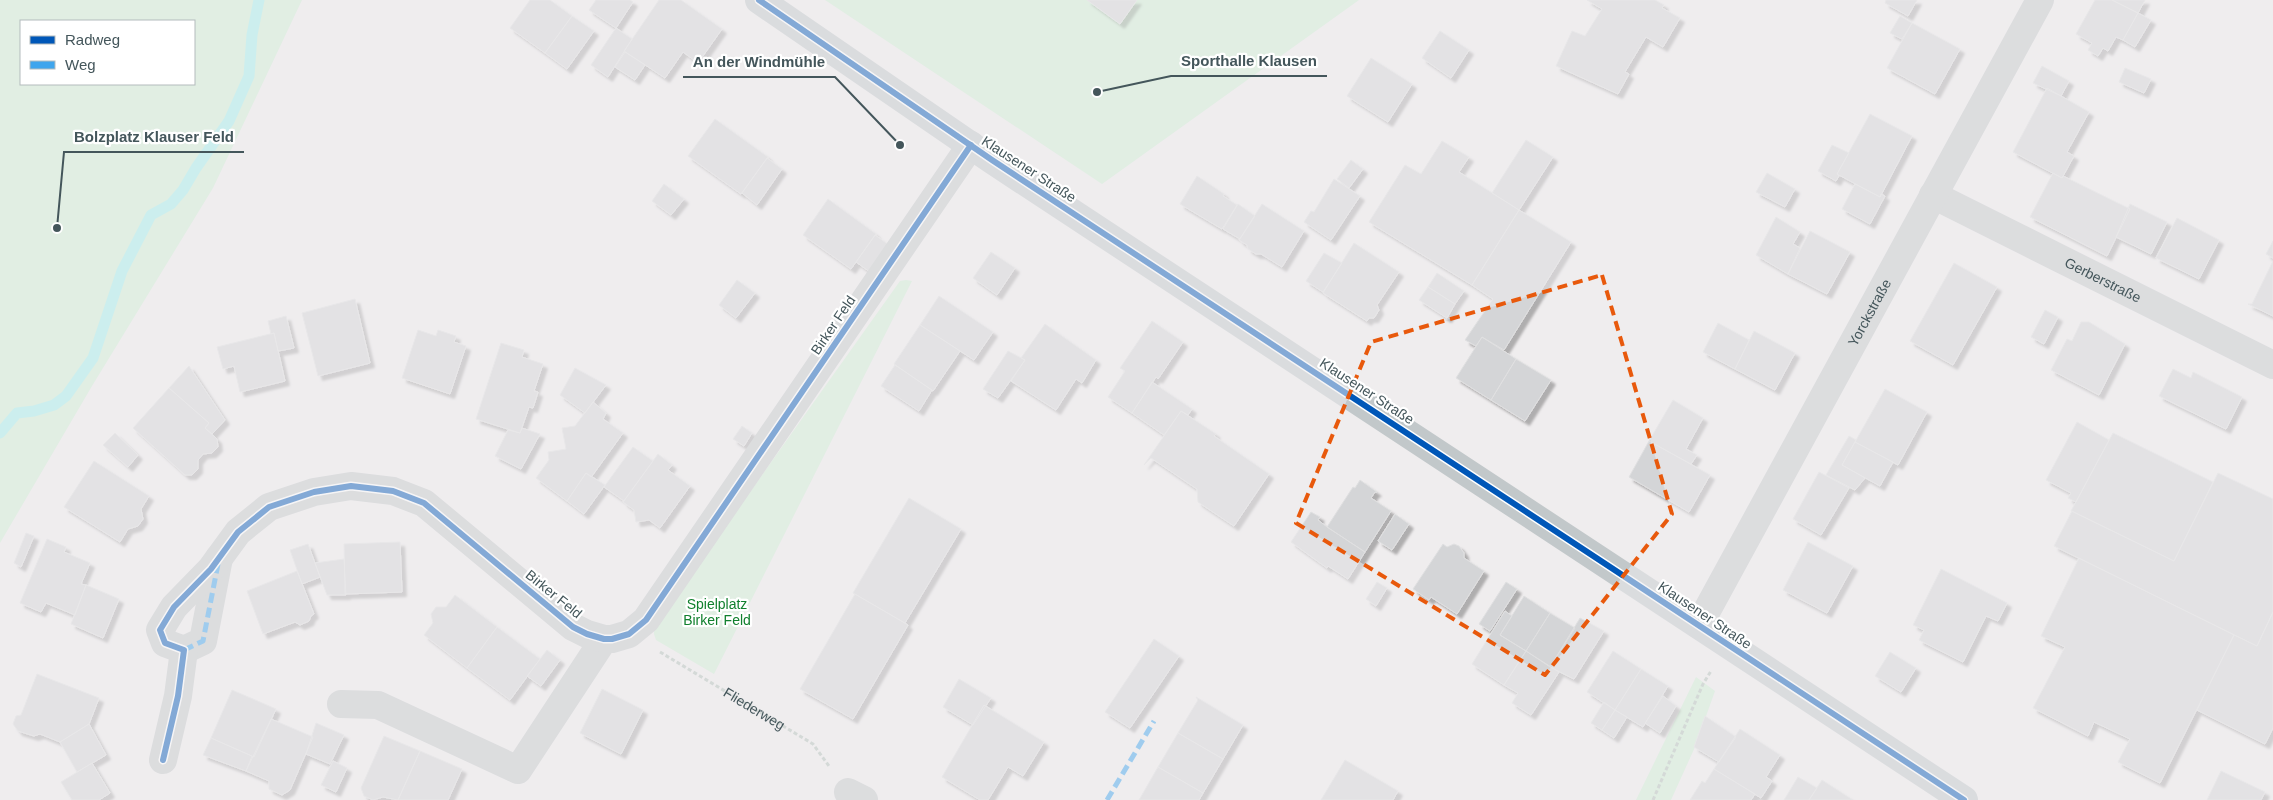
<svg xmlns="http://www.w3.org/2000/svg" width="2273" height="800" font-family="Helvetica,sans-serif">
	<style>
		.green { fill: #d0efd5; fill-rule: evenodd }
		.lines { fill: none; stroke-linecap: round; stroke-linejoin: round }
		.stream { stroke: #a3f0ed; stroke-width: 11 }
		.building { fill: #d4d5d7; stroke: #e0e0e1; filter: url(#shadow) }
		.path { stroke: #b4c2ba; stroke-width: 3; stroke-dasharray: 4 2.5; stroke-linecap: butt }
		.minor { stroke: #c5c9ca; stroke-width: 28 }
		.major { stroke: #c2c8ca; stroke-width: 28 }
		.quiet { stroke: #3fa5ed; stroke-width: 5; stroke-dasharray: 10 5; stroke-linecap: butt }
		.cycleway-casing { stroke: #fff; stroke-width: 9 }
		.cycleway { stroke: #0057b8; stroke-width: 6 }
		.marked { fill: none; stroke: #e8590c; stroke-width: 4; stroke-dasharray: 10 6; stroke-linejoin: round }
		.labels { text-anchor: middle; stroke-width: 4.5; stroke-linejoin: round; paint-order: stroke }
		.street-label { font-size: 14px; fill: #44565b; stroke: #fff }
		.park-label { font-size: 14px; fill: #11802e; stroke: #fff }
		.leader { fill: none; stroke: #44565b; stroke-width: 2 }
		.callout-dot { fill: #44565b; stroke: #fff; stroke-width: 2 }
		.callout-label { font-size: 15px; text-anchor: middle; font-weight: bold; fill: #44565b; stroke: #fff; stroke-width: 4.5; stroke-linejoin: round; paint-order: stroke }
	</style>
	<defs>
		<filter id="shadow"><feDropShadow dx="4.5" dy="4.5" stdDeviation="1" flood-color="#0004"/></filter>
	</defs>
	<rect width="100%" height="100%" fill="#efedee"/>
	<path class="green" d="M0 0H302L213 188 92 386 0 543ZM21 21H194V84H21Z
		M825 0H1359L1102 184Z
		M906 280 912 281 714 674 656 640 654 634V627L900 281Z
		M1696 677 1715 691 1695 747 1671 800H1636Z"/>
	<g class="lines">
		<path class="stream" d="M0 433 17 413 34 411 54 405 66 396 93 358 122 271 151 215 171 204 183 190 196 168 229 121 249 76 252 35 259 0"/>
	</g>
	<path class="building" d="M530 0H550L572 16 545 53 510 28Z
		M596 0H630L633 2 616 28 589 10Z
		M659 0H681L722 29 698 63 683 52 665 78 624 51Z
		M1087 0H1137L1120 24Z
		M1587 0H1655L1664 5 1662 8 1680 18 1663 47 1646 37 1625 72 1629 74 1618 94 1556 66 1572 31 1585 36 1602 9Z
		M1886 0H1917L1908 16 1885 3Z
		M2095 0H2112L2138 13 2123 40 2116 37 2108 51 2103 48 2098 56 2088 50 2092 43 2076 34Z
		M2112 0H2145L2138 13Z
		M2138 13 2151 20 2135 47 2123 40Z
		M572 16 594 31 567 69 545 53Z
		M1900 16 1912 23 1902 39 1890 33Z
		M1912 23 1960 49 1935 94 1887 68Z
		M616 28 632 39 608 77 591 65Z
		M1440 31 1469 50 1451 78 1422 58Z
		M625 52 645 65 635 80 615 67Z
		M1371 58 1412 84 1388 122 1347 96Z
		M2042 66 2069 81 2061 96 2033 83Z
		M2125 68 2151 79 2144 93 2119 82Z
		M2047 88 2089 112 2067 152 2074 156 2062 178 2013 152Z
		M1870 114 1912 136 1880 197 1837 174Z
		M715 119 768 157 741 194 688 156Z
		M1526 140 1553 157 1519 210 1492 193Z
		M1442 141 1469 157 1459 172 1519 210 1472 285 1369 222 1405 165 1421 174Z
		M1832 145 1849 153 1837 174 1839 176 1836 181 1818 171Z
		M767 158 782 169 757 205 742 193Z
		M1351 160 1363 169 1349 188 1337 179Z
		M1767 173 1795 189 1785 207 1756 192Z
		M2053 173 2062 178 2063 176 2130 209 2107 256 2030 217Z
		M1197 176 1224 194 1223 196 1237 205 1222 229 1180 204Z
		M1334 179 1360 196 1331 240 1304 222 1311 211 1314 212Z
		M664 184 684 199 671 215 652 201Z
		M1855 184 1880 197 1881 194 1885 196 1870 224 1842 209Z
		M828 199 876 234 851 269 803 235Z
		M1238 204 1255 216 1240 239 1223 229Z
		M1262 204 1304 231 1282 267 1261 254H1256L1248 249 1247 245 1239 240Z
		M2130 204 2167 222 2151 254 2116 237Z
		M1519 210 1571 242 1504 350 1482 337 1476 346 1465 340 1493 299 1472 285Z
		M1776 217 1800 232 1793 244 1800 248 1788 274 1756 255Z
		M2177 218 2219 240 2199 279 2156 258Z
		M1810 231 1850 252 1827 294 1788 274Z
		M875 235 889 245 870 272 856 262Z
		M2273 241V258L2266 254Z
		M1354 243 1399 272 1377 305 1379 310 1374 318H1369L1367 321 1323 293Z
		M991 252 1015 268 997 295 973 278Z
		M1324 253 1342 263 1323 292 1306 281Z
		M2273 261V316L2248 304H2252Z
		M1954 263 1997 287 1953 365 1910 341Z
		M1437 273 1464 291 1455 304 1428 287Z
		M737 280 755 293 736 318 719 305Z
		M1428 287 1455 304 1447 318 1419 300Z
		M939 296 993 332 974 360 920 325Z
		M355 299 370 363 318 376 302 313Z
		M2045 310 2058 317 2044 344 2031 337Z
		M286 316 294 348 278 351 274 333 271 334 268 321Z
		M1152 321 1183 342 1158 379 1156 377 1132 413 1108 397 1125 371 1120 368Z
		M2081 322H2089L2125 344 2099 395 2051 370 2067 339 2072 341Z
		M1718 323 1749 340 1735 369 1703 352Z
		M1045 324 1096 360 1082 383 1076 379 1056 410 1011 381 1025 360 1021 358Z
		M920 325 960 351 933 391 894 364Z
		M418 330 436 336 438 330 456 336 454 342 466 346 450 394 402 378Z
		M1754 331 1795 353 1775 390 1735 369Z
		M274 333 285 381 240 392 234 366 223 369 217 347Z
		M1482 337 1516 359 1491 400 1456 378Z
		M501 343 524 350 522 357 543 364 534 391 538 392 533 408 529 407 520 433 476 419Z
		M1008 351 1025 360 998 398 983 389Z
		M1516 359 1551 380 1525 421 1491 400Z
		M895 365 932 390 919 411 881 386Z
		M189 366 225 420 212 434 205 428 209 423 169 388Z
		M575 368 606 385 585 413 560 395Z
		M2173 369 2191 378 2193 372 2242 397 2226 429 2159 396Z
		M1152 382 1192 409 1188 415 1181 411 1164 435 1132 413Z
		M169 388 209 423 205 428 217 439 218 447 212 453 203 454 198 460V469L192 475H185L133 428Z
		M1885 389 1927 412 1898 465 1855 442Z
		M1673 400 1703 418 1686 449 1697 455 1691 464 1649 441Z
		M593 402 606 413 603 419 623 433 592 476 591 477 586 473 567 501 536 478 549 460 548 452 566 449 562 428 575 426Z
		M1181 411 1216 434 1214 436 1269 474 1234 526 1198 502 1197 489 1151 458 1144 465Z
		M2077 422 2109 440 2076 502 2068 498 2071 493 2046 480Z
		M742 426 752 433 744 446 733 439Z
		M522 428 540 434 521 469 495 456 508 430 520 433Z
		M115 433 138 455 128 467 103 445Z
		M2113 433 2213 482 2174 561 2071 511Z
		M1849 436 1856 440 1842 465 1865 478 1855 490 1826 475Z
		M1649 441 1710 475 1689 512 1629 477Z
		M1855 442 1893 462 1880 486 1842 465Z
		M633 447 653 461 624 501 604 487Z
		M658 454 672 465 668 470 690 486 660 528 649 520 636 522 634 510 623 502Z
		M94 461 149 496 141 509 143 519 138 526 128 529 120 542 64 507Z
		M1819 472 1849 488 1821 535 1793 519Z
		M586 473 605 485 584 514 567 501Z
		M2218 473 2273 499V612L2257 646 2054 546 2072 511 2174 561Z
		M1360 480 1377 492H1375L1371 498 1391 511 1365 552 1327 527 1353 487 1355 488Z
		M909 498 961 529 905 623 853 593Z
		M1311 512 1320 517 1318 520 1327 527 1365 552 1348 579 1328 566 1327 568 1291 542Z
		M1395 514 1409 524 1392 550 1378 541Z
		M26 533 34 536 21 567 14 563Z
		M47 539 66 547 64 552 90 563 81 584 86 585 75 615 46 603 41 612 20 603Z
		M400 542 402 592 345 594 344 544Z
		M1808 542 1853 566 1827 613 1783 590Z
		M308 544 320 577 302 584 290 550Z
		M1443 544 1447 547 1454 544 1459 546 1464 553V558L1484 571 1457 614 1431 597 1429 600 1413 589Z
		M2079 558 2234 635 2160 783 2118 762 2130 739 2094 722 2088 736 2033 708 2065 647 2041 636Z
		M344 559 346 595H327L315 563Z
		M1941 569 2007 603 1998 621 1986 616 1963 662 1919 640 1924 630 1913 625Z
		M297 571 314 614 311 616 309 621 300 625 295 622 263 634 247 591Z
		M1377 582 1387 588 1376 606 1366 599Z
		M1506 582 1517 589 1490 631 1479 624Z
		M86 585 119 599 103 638 71 624Z
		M855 594 908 625 853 719 800 689Z
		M455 595 497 627 467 668 424 635 433 623 431 614 436 607H446Z
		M1524 596 1550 613 1526 651 1500 635Z
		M1505 611 1512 616 1500 635 1526 651 1504 685 1472 664Z
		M2273 612V728L2265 744 2197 710 2234 635 2257 646Z
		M1550 613 1575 628 1550 667 1526 651Z
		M1580 618 1604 631 1574 679 1550 667Z
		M497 627 540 659 510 700 467 668Z
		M1154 639 1179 656 1130 728 1105 712Z
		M547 650 560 660 541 686 527 676Z
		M1526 651 1559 672 1531 715 1512 703 1518 693 1504 685Z
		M1613 651 1641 669 1615 710 1587 692Z
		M1890 652 1916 668 1901 692 1875 676Z
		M1641 669 1668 686 1643 727 1615 710Z
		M37 674 99 698 89 724 60 742 40 734 34 736 18 731 13 724 16 716 21 715Z
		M959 679 991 698 973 725 943 707Z
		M602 689 643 710 621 754 580 733Z
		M232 690 276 709 254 757 211 738Z
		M1663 696 1676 706 1660 733 1645 723Z
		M1196 697 1243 725 1223 759 1178 733 1198 700Z
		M1604 702 1615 710 1602 730 1591 723Z
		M984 705 1044 742 1023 776 1008 767 988 800H980L942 777Z
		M1615 710 1627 717 1614 738 1602 730Z
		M1705 716 1736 737 1719 762 1694 747Z
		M271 719 313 737 290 790 282 795 269 789V781L246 771Z
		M316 723 344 735 330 764 306 754Z
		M89 724 106 755 77 772 60 742Z
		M1740 729 1780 755 1766 777 1772 781 1761 798 1714 769Z
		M1178 733 1223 759 1203 793 1158 767Z
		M384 736 420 751 398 800 383 797 373 800 364 796 361 788Z
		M211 738 252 756 246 771 203 755Z
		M420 751 462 769 448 800H398Z
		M1345 760 1398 791 1393 800H1321Z
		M333 761 347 768 336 792 321 785Z
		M92 763 110 793 99 800H72L61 782Z
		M1158 767 1203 793 1199 800H1139Z
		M1714 769 1755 794 1751 800H1690L1702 781 1705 783Z
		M2221 771 2265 792 2261 800H2207Z
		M1798 777 1817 788 1809 800H1784Z
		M1822 780 1853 800H1809Z"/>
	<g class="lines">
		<g class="path">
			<path id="s1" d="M660 652 813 744 829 766"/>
			<path d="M1653 800 1703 684 1711 671"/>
		</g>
		<g class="minor">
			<path id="s2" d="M1933 195 2273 365"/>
			<path id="s3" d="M1699 625 2040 0"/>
			<path d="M184 650 203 641 219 558"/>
			<path d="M341 704 378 705 518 770 604 639"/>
			<path d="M163 760 178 696 184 650 165 643 160 630 174 607 211 569 238 532 269 507 314 492 351 486 393 491 424 503 573 627 587 634 604 639H612L629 634 646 620 971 145"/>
			<path d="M848 792 864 800"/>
		</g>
		<path class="major" d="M759 0 992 160 1964 800"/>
		<path class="quiet" d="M184 650 203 641 218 564
			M1107 800 1154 721"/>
		<defs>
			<path id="cycleway" d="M759 0 992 160 1964 800
				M163 760 178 696 184 650 165 643 160 630 174 607 211 569 238 532 269 507 314 492 351 486 393 491 424 503 573 627 587 634 604 639H612L629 634 646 620 971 145"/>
		</defs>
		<use href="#cycleway" class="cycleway-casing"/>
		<use href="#cycleway" class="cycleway"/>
	</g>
	<path d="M0 0H2273V800H0ZM1602 275 1672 514 1545 675 1296 523 1371 342Z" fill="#efedee" fill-opacity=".55" fill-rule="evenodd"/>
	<path class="marked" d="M1602 275 1672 514 1545 675 1296 523 1371 342Z"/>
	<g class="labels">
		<g class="street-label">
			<text transform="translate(1029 169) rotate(33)" y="5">Klausener Straße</text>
			<text dy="5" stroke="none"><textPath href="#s2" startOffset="190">Gerberstraße</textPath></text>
			<text dy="5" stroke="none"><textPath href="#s3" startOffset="356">Yorckstraße</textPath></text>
			<text transform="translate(833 325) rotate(-56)" y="5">Birker Feld</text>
			<text transform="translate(1367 391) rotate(33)" y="5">Klausener Straße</text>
			<text transform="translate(554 594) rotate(39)" y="5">Birker Feld</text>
			<text transform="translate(1705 615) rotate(34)" y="5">Klausener Straße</text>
			<text dy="5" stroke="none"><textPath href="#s1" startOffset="110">Fliederweg</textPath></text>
		</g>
		<g class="park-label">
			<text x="717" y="609">Spielplatz<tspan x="717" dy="16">Birker Feld</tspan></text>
		</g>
	</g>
	<path class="leader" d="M1097 92L1171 76H1327M900 145L835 77H683M57 228L64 152H244"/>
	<g class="callout-dot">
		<circle cx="1097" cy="92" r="5"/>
		<circle cx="900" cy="145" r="5"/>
		<circle cx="57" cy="228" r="5"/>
	</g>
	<g class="callout-label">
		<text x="1249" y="66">Sporthalle Klausen</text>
		<text x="759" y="67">An der Windmühle</text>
		<text x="154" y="142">Bolzplatz Klauser Feld</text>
	</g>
	<rect x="20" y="20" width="175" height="65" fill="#ffffff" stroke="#b4bbbd"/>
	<rect x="30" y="36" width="25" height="8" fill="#0057b8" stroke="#b4bbbd"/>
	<text x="65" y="45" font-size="15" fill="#44565b">Radweg</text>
	<rect x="30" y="61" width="25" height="8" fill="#3fa5ed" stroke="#b4bbbd"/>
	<text x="65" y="70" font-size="15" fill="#44565b">Weg</text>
</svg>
